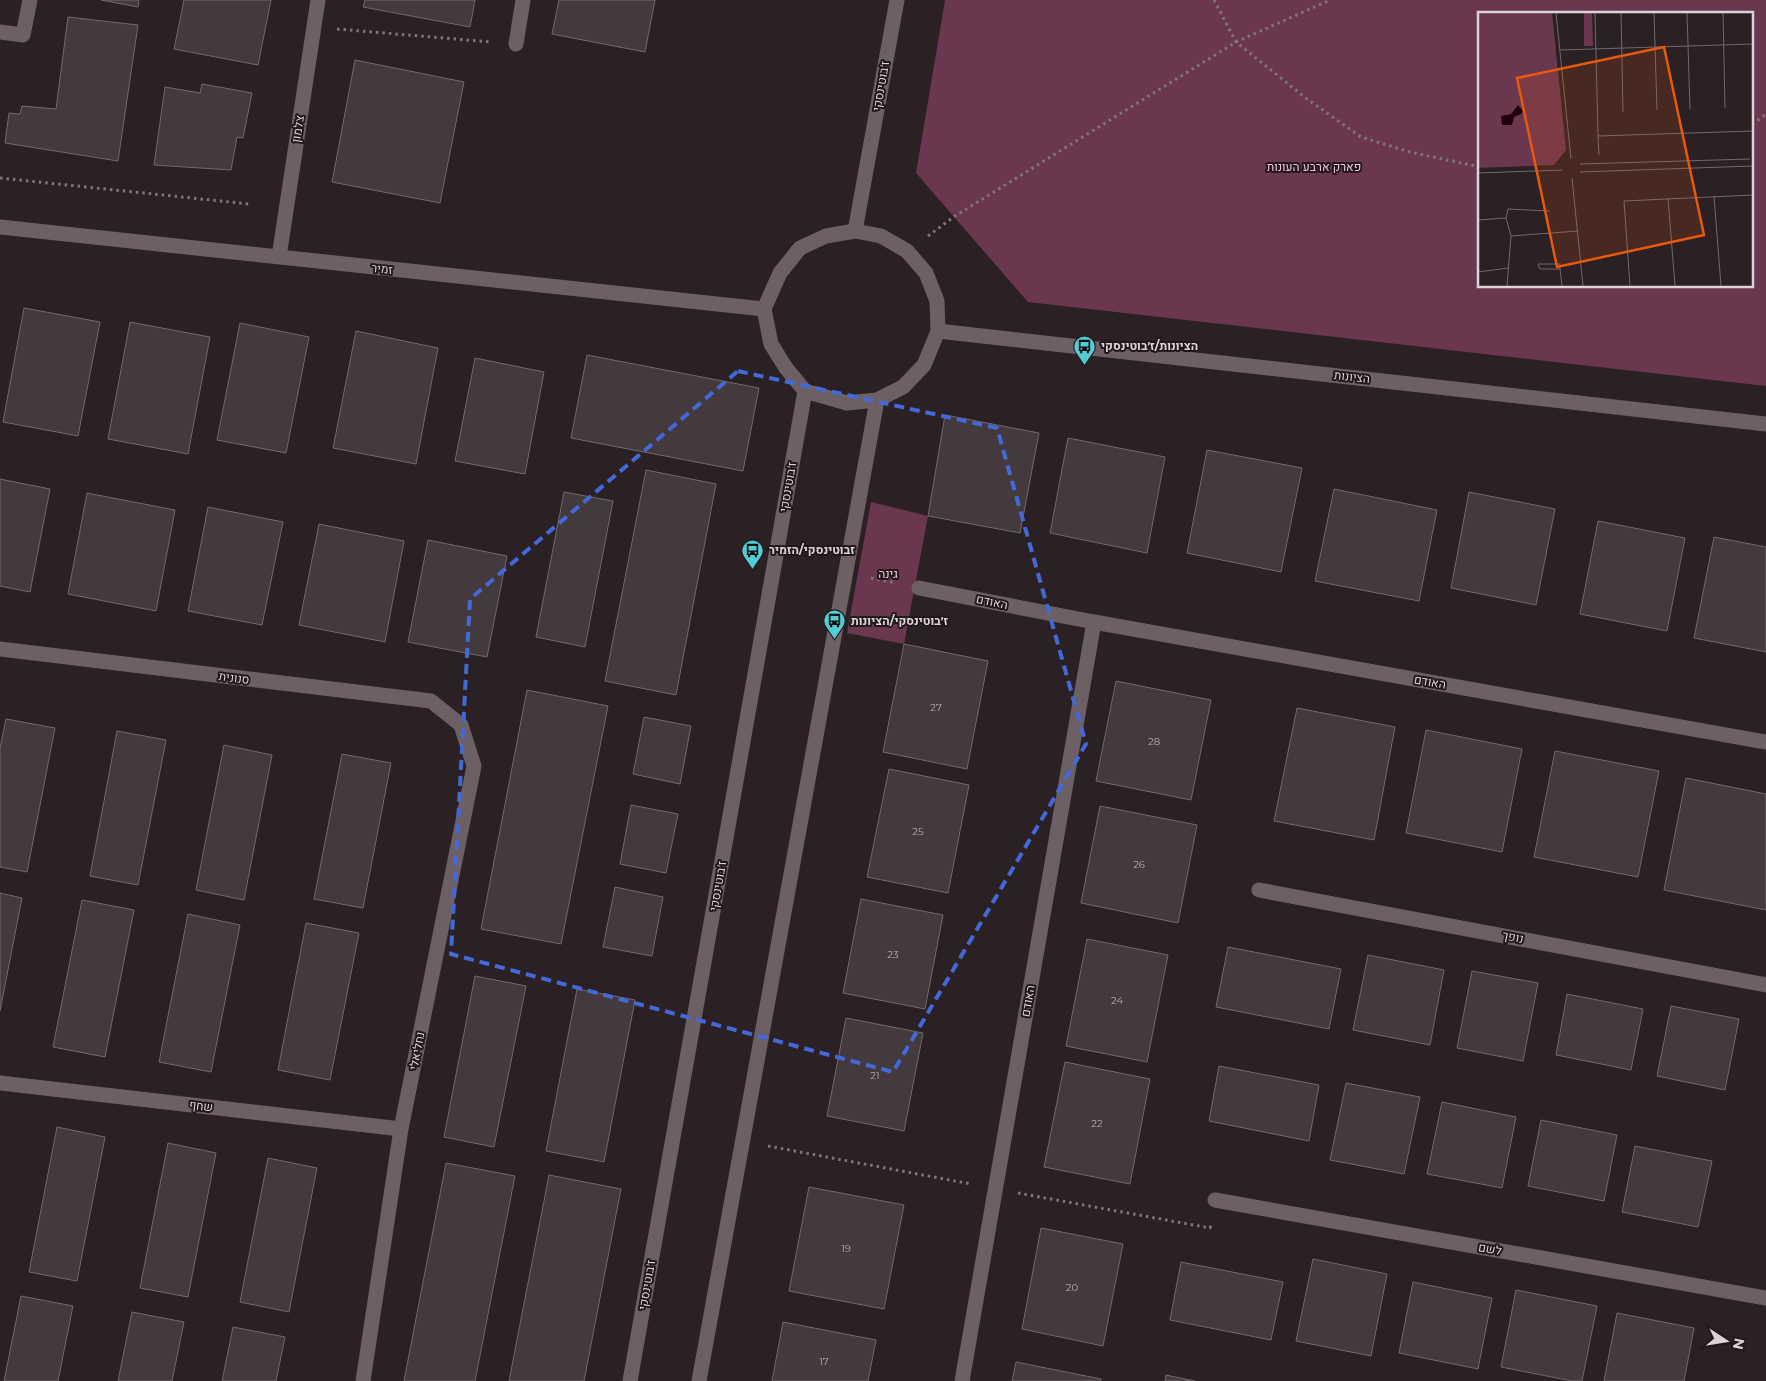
<svg xmlns="http://www.w3.org/2000/svg" width="1766" height="1381" font-family="Montserrat,Heebo,sans-serif">
	<style>
		.green { fill: #6a374f; fill-rule: evenodd }
		.building { fill: #443a3e; stroke: #73686c }
		.lines { fill: none; stroke-linecap: round; stroke-linejoin: round }
		.path { stroke: #7f767a; stroke-width: 3; stroke-dasharray: 2.5 4; stroke-linecap: butt }
		.street { stroke: #6c6065; stroke-width: 15 }
		.secondary { stroke: #6c6065; stroke-width: 15 }
		.marked { fill: none; stroke: #4369d8; stroke-width: 4; stroke-dasharray: 10 6; stroke-linejoin: round }
		.labels { text-anchor: middle; stroke-width: 4; stroke-linejoin: round; paint-order: stroke }
		.number-label { font-size: 10px; fill: #b5aeb1 }
		.street-label { font-size: 12px; fill: #dbd4d7; stroke: #21181c }
		.park-label { font-size: 12px; fill: #f9c2d8; stroke: #21181c }
		.poi-label { font-size: 12px; font-weight: bold; fill: #dbd4d7; stroke: #21181c; text-anchor: start }
		.inset-road { fill: none; stroke: #71696c; stroke-width: 1 }
		.view { fill: #e8590c; fill-opacity: 0.15; stroke: #e8590c; stroke-width: 2.5 }
		.inset-edge { fill: none; stroke: #dbd4d7; stroke-width: 2.5 }
	</style>
	<rect width="100%" height="100%" fill="#2b2125"/>
	<path class="green" d="M945 0H1766V386L1028 302 916 173ZM1480 14H1752V286H1480Z
		M871 502 928 516 904 644 847 633Z"/>
	<path class="building" d="M101 0H139L138 7Z
		M184 0H271L258 65 174 49Z
		M365 0H475L470 27 363 7Z
		M559 0H655L645 52 552 34Z
		M68 17 138 25 118 161 5 143 9 113 20 114 22 106 56 109Z
		M355 60 464 82 440 203 332 182Z
		M202 84 252 93 243 138 237 137 231 170 154 165 165 87 200 93Z
		M24 308 100 322 78 436 3 422Z
		M130 322 210 337 188 454 108 439Z
		M240 323 309 337 286 453 217 440Z
		M356 331 438 348 416 464 333 448Z
		M587 355 759 388 743 471 571 438Z
		M475 358 544 372 525 474 455 461Z
		M945 415 1039 433 1020 533 928 516Z
		M1068 438 1165 457 1147 553 1050 533Z
		M1207 450 1302 468 1281 572 1187 553Z
		M646 470 716 484 676 695 605 681Z
		M0 479 50 489 30 592 0 586Z
		M1334 489 1437 510 1419 601 1315 581Z
		M564 492 613 501 585 647 536 637Z
		M1469 492 1555 509 1536 605 1451 588Z
		M87 493 175 510 156 611 68 594Z
		M208 507 283 522 262 625 188 611Z
		M1598 521 1685 538 1667 631 1580 614Z
		M319 524 404 541 385 642 299 625Z
		M1714 537 1766 547V652L1694 638Z
		M428 540 507 556 487 657 408 642Z
		M904 644 988 661 967 769 883 752Z
		M1116 681 1211 700 1191 800 1096 781Z
		M527 690 608 706 561 944 481 929Z
		M1297 708 1395 727 1374 840 1274 821Z
		M644 717 691 726 680 784 633 774Z
		M6 719 55 728 27 872 0 867V748Z
		M1426 730 1522 749 1502 852 1406 833Z
		M117 731 166 740 138 885 90 876Z
		M224 745 272 755 244 900 196 890Z
		M1555 751 1659 771 1638 877 1534 857Z
		M342 754 391 763 363 908 314 899Z
		M889 769 969 785 948 893 867 877Z
		M1686 778 1766 794V910L1664 890Z
		M631 805 678 814 666 873 620 864Z
		M1100 806 1197 825 1178 923 1081 903Z
		M615 887 663 897 652 956 603 947Z
		M0 893 22 898 0 1011Z
		M861 899 943 915 925 1009 843 993Z
		M82 900 134 910 105 1057 53 1047Z
		M188 914 240 925 211 1072 159 1062Z
		M306 923 359 933 330 1080 278 1070Z
		M1087 939 1168 955 1147 1062 1066 1046Z
		M1228 947 1341 969 1329 1029 1216 1007Z
		M1368 955 1444 970 1430 1045 1353 1030Z
		M1472 971 1538 983 1523 1061 1457 1048Z
		M475 976 526 986 494 1147 444 1137Z
		M577 989 635 1000 604 1162 546 1151Z
		M1567 994 1643 1009 1631 1070 1556 1055Z
		M1671 1006 1739 1019 1725 1090 1657 1076Z
		M846 1018 923 1033 904 1131 827 1116Z
		M1065 1062 1150 1079 1130 1184 1044 1167Z
		M1219 1066 1319 1085 1309 1141 1209 1121Z
		M1346 1083 1420 1097 1404 1174 1330 1160Z
		M1442 1102 1516 1117 1502 1188 1427 1174Z
		M1541 1120 1617 1135 1604 1201 1528 1186Z
		M57 1127 105 1137 77 1281 29 1272Z
		M168 1143 216 1153 188 1297 140 1288Z
		M1635 1146 1712 1161 1698 1227 1622 1212Z
		M268 1158 317 1168 289 1312 240 1302Z
		M446 1163 515 1176 475 1381H404Z
		M549 1175 621 1189 584 1381H509Z
		M809 1187 904 1205 884 1309 789 1291Z
		M1041 1228 1123 1244 1103 1346 1022 1329Z
		M1313 1259 1387 1274 1371 1356 1296 1341Z
		M1181 1262 1283 1282 1271 1340 1170 1320Z
		M1413 1282 1492 1298 1478 1369 1399 1353Z
		M1516 1290 1597 1306 1582 1381H1572L1501 1367Z
		M21 1296 73 1306 58 1381H4Z
		M132 1312 184 1322 172 1381H118Z
		M1617 1313 1694 1328 1684 1381H1604Z
		M783 1322 876 1340 868 1381H772Z
		M233 1327 285 1337 276 1381H222Z
		M1016 1362 1101 1379V1381H1012Z
		M1166 1375 1195 1381H1165Z"/>
	<g class="lines">
		<path class="path" d="M1214 0 1236 42 1307 99 1361 137 1410 152 1480 167
			M337 29 491 42
			M1752 124 1766 114
			M0 178 249 204
			M928 236 955 216 1236 42 1330 0
			M871 578 896 583
			M768 1146 971 1184
			M1018 1193 1210 1228 1211 1225"/>
		<path class="street" d="M0 32 23 35 30 0
			M516 44 523 0
			M0 227 764 309
			M279 257 318 0
			M919 588 1094 622
			M0 649 431 701 461 725 474 766 401 1129 363 1381
			M1259 890 1766 985
			M0 1083 401 1129
			M1215 1200 1766 1298
			M962 1381 1094 622 1766 742"/>
		<path class="secondary" d="M855 231 881 236 907 251 926 273 937 301 938 331 924 365 903 387 877 400 847 403 805 391 786 368 771 344 764 309 780 273 800 248 826 236Z
			M855 231 897 0
			M938 331 1766 424
			M630 1381 805 391
			M699 1381 877 400"/>
	</g>
	<path class="marked" d="M738 371 997 428 1086 744 893 1072 451 954 470 599Z"/>
	<defs>
		<symbol id="bus-pin" viewBox="-11 -11 22 30"><path d="M0 17L-7.5 6A9.5 9.5 0 1 1 7.5 6Z" fill="#52ccd5" stroke="#21181c"/><path d="M-5-6H5V4H4V6H2V4H-2V6H-4V4H-5ZM-3.5-4V0h7V-4ZM-3.5 1.2v1.5H-2V1.2ZM2 1.2v1.5H3.5V1.2Z" fill="#111"/></symbol>
	</defs>
	<g fill-rule="evenodd">
		<use href="#bus-pin" x="1072" y="334" width="25" height="34"/>
		<use href="#bus-pin" x="740" y="538" width="25" height="34"/>
		<use href="#bus-pin" x="822" y="608" width="25" height="34"/>
	</g>
	<g class="labels">
		<g class="number-label">
			<text x="936" y="711">27</text>
			<text x="1154" y="745">28</text>
			<text x="918" y="835">25</text>
			<text x="1139" y="868">26</text>
			<text x="893" y="958">23</text>
			<text x="1117" y="1004">24</text>
			<text x="875" y="1079">21</text>
			<text x="1097" y="1127">22</text>
			<text x="846" y="1252">19</text>
			<text x="1072" y="1291">20</text>
			<text x="824" y="1365">17</text>
		</g>
		<g class="street-label">
			<text transform="translate(881 86) rotate(-80)" y="4">ז'בוטינסקי</text>
			<text transform="translate(298 129) rotate(-81)" y="4">צלמון</text>
			<text transform="translate(382 269) rotate(6)" y="4">זמיר</text>
			<text transform="translate(1352 377) rotate(6)" y="4">הציונות</text>
			<text transform="translate(788 487) rotate(-80)" y="4">ז'בוטינסקי</text>
			<text transform="translate(992 602) rotate(11)" y="4">האודם</text>
			<text transform="translate(234 678) rotate(7)" y="4">סנונית</text>
			<text transform="translate(1430 682) rotate(10)" y="4">האודם</text>
			<text transform="translate(718 886) rotate(-80)" y="4">ז'בוטינסקי</text>
			<text transform="translate(1513 937) rotate(11)" y="4">נופך</text>
			<text transform="translate(1028 1001) rotate(-80)" y="4">האודם</text>
			<text transform="translate(417 1051) rotate(-79)" y="4">נחליאלי</text>
			<text transform="translate(201 1106) rotate(7)" y="4">שחף</text>
			<text transform="translate(1490 1249) rotate(10)" y="4">לשם</text>
			<text transform="translate(647 1285) rotate(-80)" y="4">ז'בוטינסקי</text>
		</g>
		<g class="park-label">
			<text x="1314" y="171">פארק ארבע העונות</text>
			<text x="888" y="578">גינה</text>
		</g>
		<g class="poi-label">
			<text x="1101" y="350">הציונות/ז׳בוטינסקי</text>
			<text x="769" y="554">זבוטינסקי/הזמיר</text>
			<text x="851" y="625">ז׳בוטינסקי/הציונות</text>
		</g>
	</g>
	<g transform="translate(1478 12)">
		<rect width="275" height="275" fill="#2b2125"/>
		<path d="M0 1H74L88 138 76 153 0 156ZM106 1H114L115 34H106Z" fill="#6a374f"/>
		<path d="M40 93 45 99 43 102 36 105 34 113H24L23 104 33 102Z" fill="#200010"/>
		<path class="inset-road" d="M78 1 93 147M117 1 120 124 275 119M143 1 145 100M176 1 179 98M209 1 212 97M245 1 247 96M82 38 275 32M120 124 121 143M102 152 272 147M102 160 274 154M0 161 84 158M94 166 105 274M236 184 243 274M190 186 197 274M28 206 30 197 72 199M0 208 28 206 33 224 29 274M33 224 100 219M82 257H62L60 252H82V257L84 274M0 260 30 256M152 274 146 189 275 183"/>
		<path class="view" d="M186 35 226 223 79 255 39 66Z"/>
		<rect width="275" height="275" class="inset-edge"/>
	</g>
	<g transform="translate(1726 1341) rotate(102)" stroke="#21181c" stroke-width="4" paint-order="stroke">
	<path d="M0-4L9 19L0 12L-9 19Z" fill="#dbd4d7"/>
	<text y="-8" font-size="14" font-weight="bold" text-anchor="middle" fill="#dbd4d7">N</text>
	</g>
</svg>
